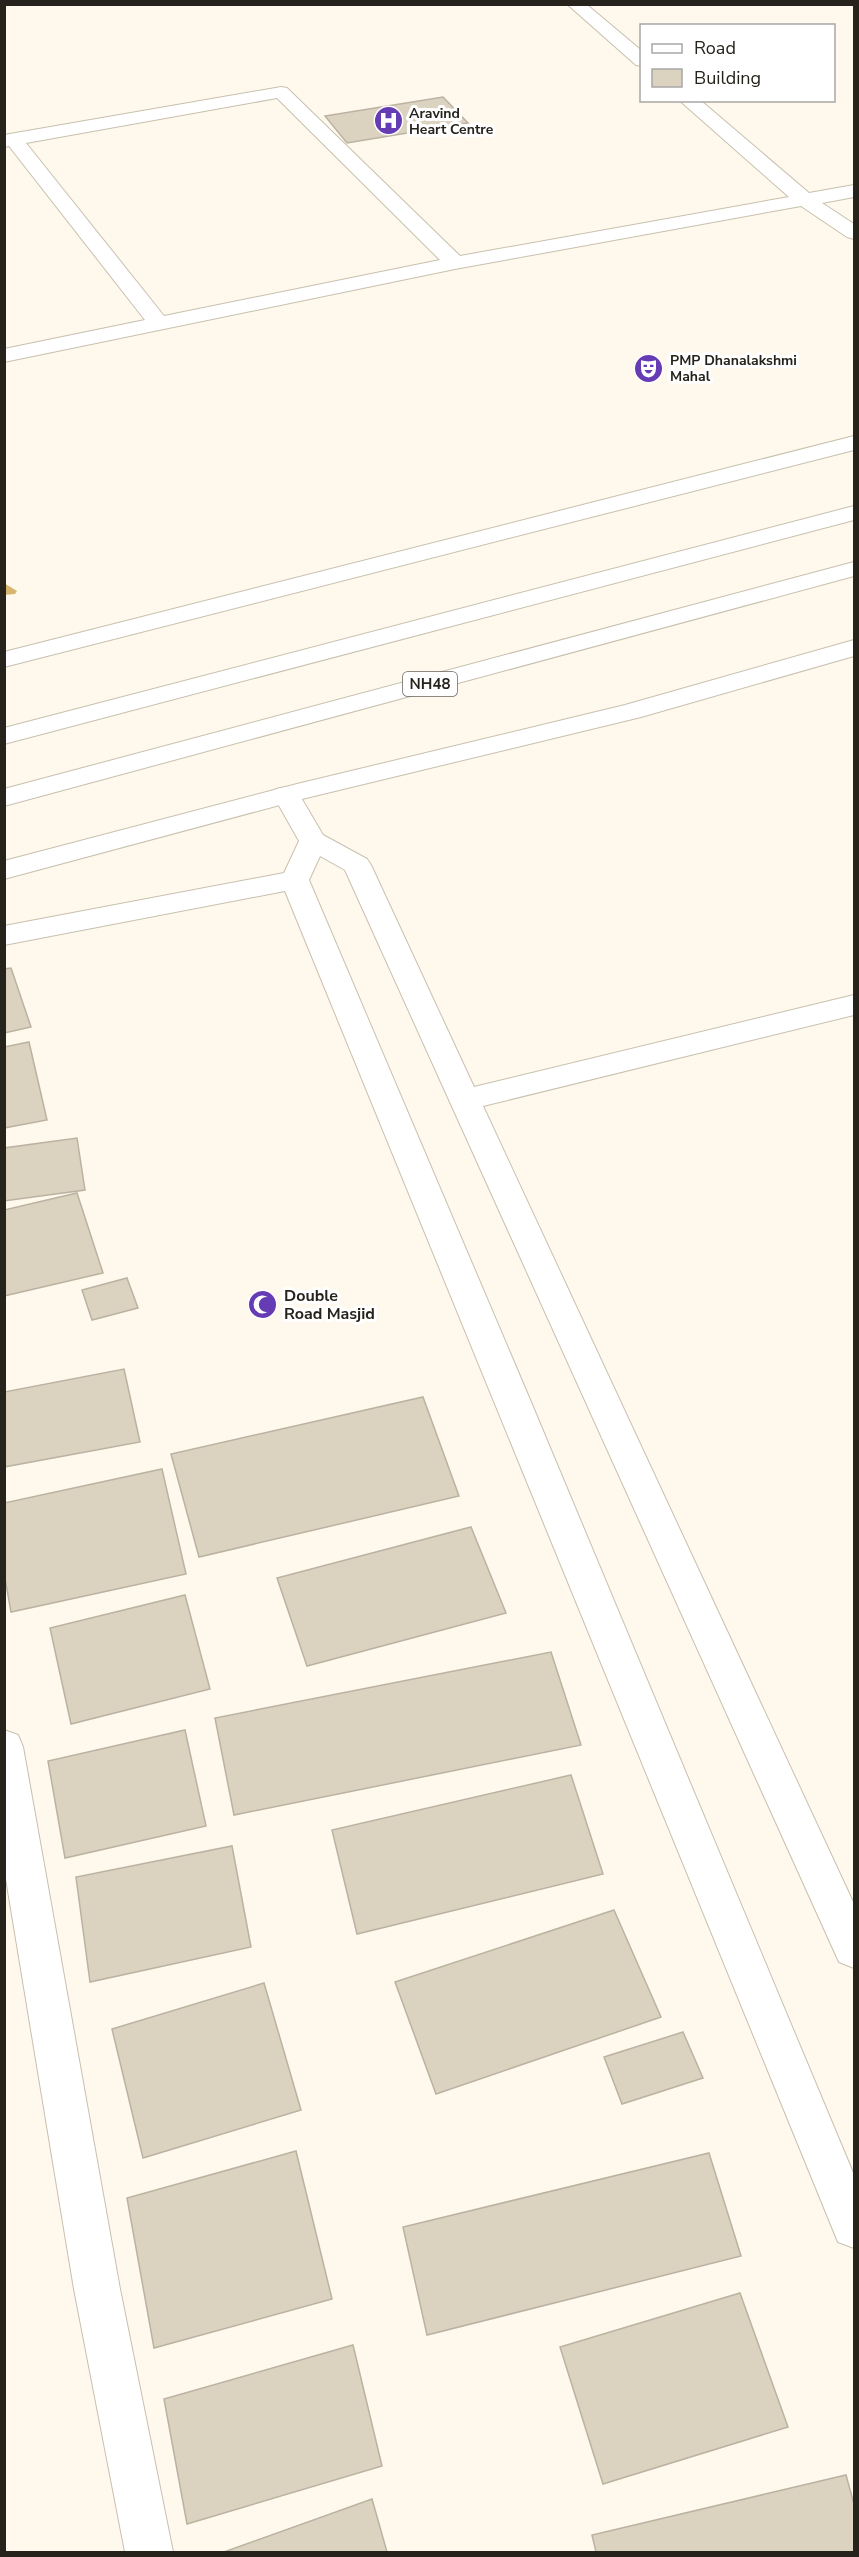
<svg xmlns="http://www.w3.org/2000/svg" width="859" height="2557" font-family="'Nunito Sans',sans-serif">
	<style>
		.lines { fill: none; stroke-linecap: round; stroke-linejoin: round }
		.stream { fill: #d8b66f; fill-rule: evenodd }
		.building { fill: #dbd2c0; stroke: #bbb2a1; stroke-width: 1.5 }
		.minor-casing { stroke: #c8c0ae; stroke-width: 2 }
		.major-casing { stroke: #c8c0ae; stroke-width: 2 }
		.highway-casing { stroke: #c8c0ae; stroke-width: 2 }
		.minor { fill: #fff; fill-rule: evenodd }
		.major { fill: #fff; fill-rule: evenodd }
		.highway { fill: #fff; fill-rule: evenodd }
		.labels { text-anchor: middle; stroke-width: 6; stroke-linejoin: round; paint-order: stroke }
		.far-poi-label { font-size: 14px; font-weight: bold; fill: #26221c; stroke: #fff; text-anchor: start }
		.shield { fill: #fff; stroke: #676460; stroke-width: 1.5 }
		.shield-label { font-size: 15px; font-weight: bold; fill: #26221c }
		.poi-label { font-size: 16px; font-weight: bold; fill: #26221c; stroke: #fff; text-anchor: start }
	</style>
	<rect width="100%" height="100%" fill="#fef8ed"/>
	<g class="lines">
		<path class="stream" d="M4 583 17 591 15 594 4 595Z"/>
	</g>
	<path class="building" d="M443 97 468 123 347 143 325 116Z
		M11 968 31 1027 4 1033V969Z
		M29 1042 47 1120 4 1128V1047Z
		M77 1138 85 1190 4 1201V1148Z
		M77 1193 103 1273 4 1296V1210Z
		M127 1278 138 1308 92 1320 82 1290Z
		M124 1369 140 1442 4 1467V1392Z
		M423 1397 459 1496 199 1557 171 1454Z
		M162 1469 186 1574 11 1612 4 1573V1503Z
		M471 1527 506 1613 307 1666 277 1578Z
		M185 1595 210 1689 71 1724 50 1628Z
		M551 1652 581 1745 234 1815 215 1718Z
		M185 1730 206 1826 65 1858 48 1761Z
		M571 1775 603 1874 357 1934 332 1830Z
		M232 1846 251 1947 90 1982 76 1877Z
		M614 1910 661 2017 436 2094 395 1982Z
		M264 1983 301 2110 143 2158 112 2029Z
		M683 2032 703 2078 622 2104 604 2057Z
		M296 2151 332 2299 154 2348 127 2198Z
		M709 2153 741 2256 427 2335 403 2227Z
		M740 2293 788 2427 603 2484 560 2347Z
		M353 2345 382 2466 187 2524 164 2399Z
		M846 2475 854 2504V2552H596L592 2535Z
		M372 2499 387 2552H224Z"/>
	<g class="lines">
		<defs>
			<path id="minor" d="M567 4H586L642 51V66L636 65Z
				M281 87 287 88 460 256 789 197 679 100H700L809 193 854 185V197L822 203 854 224V239L847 237 801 206 455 269 4 362V349L145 320 9 146 4 147V135ZM277 98 440 260 164 316 26 143Z
				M286 787 296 789 323 835 367 859 371 865 474 1087 854 995V1015L483 1106 854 1904V1968L839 1962 345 870 320 856 309 880 531 1402 854 2175V2248L838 2242 285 891 4 945V926L284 873 299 841 273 795 276 789Z
				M4 1730 18 1735 23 1747 120 2289 173 2552H125L74 2289 4 1867Z"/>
			<path id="major" d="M854 436V450L4 667V652Z
				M854 640V656L641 717 302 799 4 879V861L297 784 625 705Z"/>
			<path id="highway" d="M854 506V520L4 744V728Z
				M854 562V576L4 806V789Z"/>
		</defs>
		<use href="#minor" class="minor-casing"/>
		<use href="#major" class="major-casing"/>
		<use href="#highway" class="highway-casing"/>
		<use href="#minor" class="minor"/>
		<use href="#major" class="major"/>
		<use href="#highway" class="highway"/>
	</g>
	<defs>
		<symbol id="hospital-disc" viewBox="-11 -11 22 22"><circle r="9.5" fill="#653cb4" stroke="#fff"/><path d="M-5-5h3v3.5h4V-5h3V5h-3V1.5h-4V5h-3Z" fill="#fff"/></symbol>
		<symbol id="theatre-disc" viewBox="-11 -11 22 22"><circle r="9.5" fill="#653cb4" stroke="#fff"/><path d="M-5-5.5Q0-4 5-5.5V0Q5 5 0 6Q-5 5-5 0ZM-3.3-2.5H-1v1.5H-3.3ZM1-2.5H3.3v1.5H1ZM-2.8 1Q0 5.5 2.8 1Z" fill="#fff"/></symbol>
		<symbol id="mosque-disc" viewBox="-11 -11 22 22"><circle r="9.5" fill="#653cb4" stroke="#fff"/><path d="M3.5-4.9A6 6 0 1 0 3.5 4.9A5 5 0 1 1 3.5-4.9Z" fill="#fff"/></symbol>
	</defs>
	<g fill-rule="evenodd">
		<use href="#hospital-disc" x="372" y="104" width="33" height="33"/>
		<use href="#theatre-disc" x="632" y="352" width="33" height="33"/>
		<use href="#mosque-disc" x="246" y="1288" width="33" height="33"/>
	</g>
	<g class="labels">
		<g class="far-poi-label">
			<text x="409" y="118">Aravind<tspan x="409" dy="16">Heart Centre</tspan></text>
			<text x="670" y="365">PMP Dhanalakshmi<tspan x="670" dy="16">Mahal</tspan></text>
		</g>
		<rect class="shield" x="403" y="672" width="54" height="24" rx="4.5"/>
		<g class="shield-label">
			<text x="430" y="689">NH48</text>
		</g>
		<g class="poi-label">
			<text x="284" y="1301">Double<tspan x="284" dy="18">Road Masjid</tspan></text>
		</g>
	</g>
	<rect width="859" height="2557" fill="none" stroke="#26221c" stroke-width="12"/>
	<rect x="640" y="24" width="195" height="78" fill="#ffffff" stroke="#a8a7a4" stroke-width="1.5"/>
	<rect x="652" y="44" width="30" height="9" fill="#ffffff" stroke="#a8a7a4" stroke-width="1.5"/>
	<text x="694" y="54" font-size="18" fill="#26221c">Road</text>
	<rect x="652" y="69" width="30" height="18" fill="#dbd2c0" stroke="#a8a7a4" stroke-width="1.5"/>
	<text x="694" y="84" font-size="18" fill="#26221c">Building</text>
</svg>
